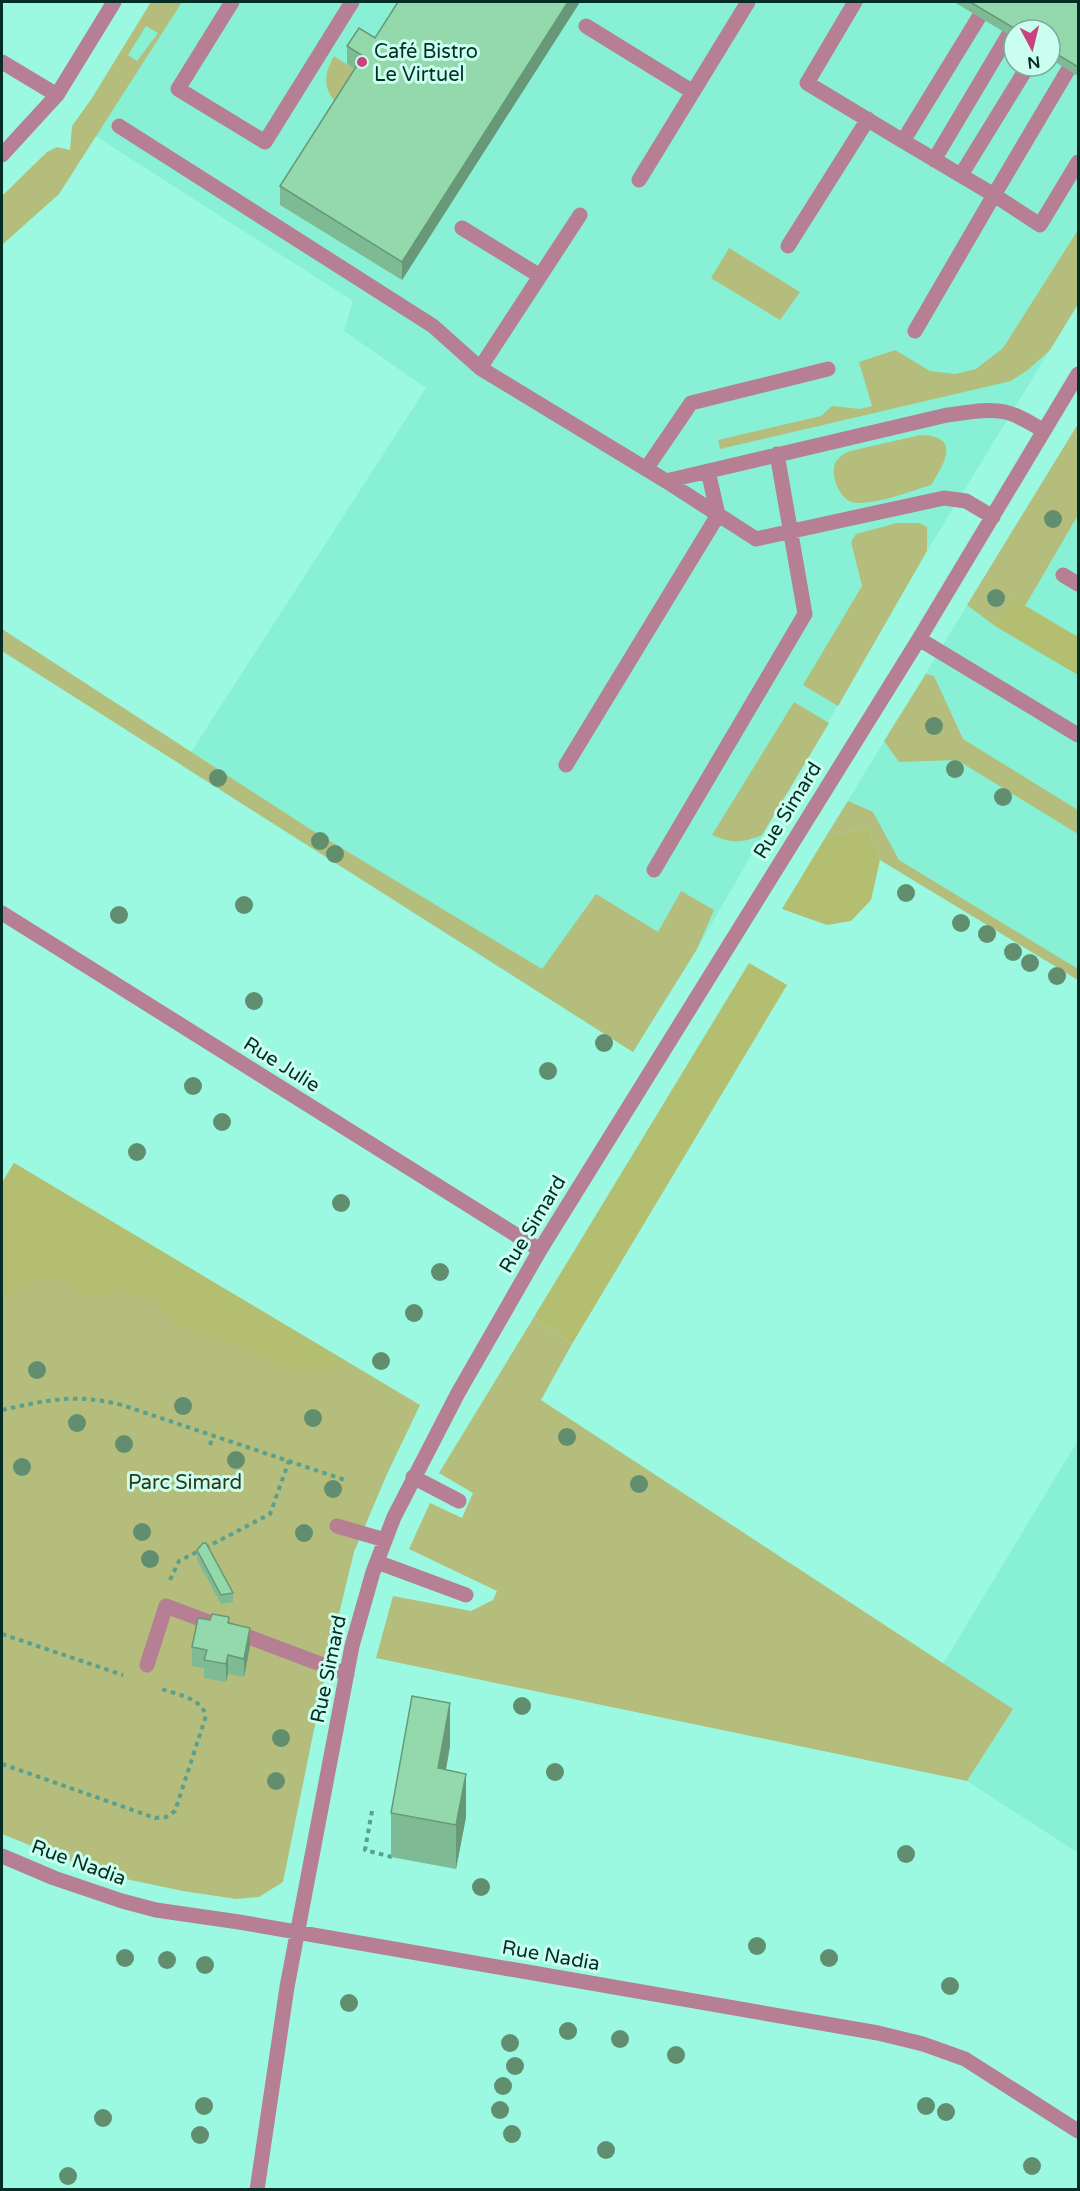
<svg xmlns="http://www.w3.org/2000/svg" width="1080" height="2191" font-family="'Varela Round',sans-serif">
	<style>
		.built { fill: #88f0d5; fill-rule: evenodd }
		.green { fill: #b4bd7b; fill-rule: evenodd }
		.forest { fill: #b3be70 }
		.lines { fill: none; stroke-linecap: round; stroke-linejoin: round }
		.path { stroke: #59a08f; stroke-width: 4; stroke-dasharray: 4.5 4.5; stroke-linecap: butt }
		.minor { stroke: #b67f93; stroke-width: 15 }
		.tree { fill: #628e70 }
		.wall { fill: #7ebb94 }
		.shaded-wall { fill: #679878 }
		.building { fill: #93d9ac; stroke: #679878; stroke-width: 1.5 }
		.poi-dot { fill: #c94281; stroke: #caffef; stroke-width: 2 }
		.labels { text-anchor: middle; stroke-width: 6; stroke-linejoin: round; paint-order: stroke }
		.poi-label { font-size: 20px; fill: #032d25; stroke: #caffef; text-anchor: start }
		.street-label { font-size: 20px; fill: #032d25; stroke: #caffef }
		.park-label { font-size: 20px; fill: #323614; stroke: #caffef }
	</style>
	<rect width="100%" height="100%" fill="#9cf9e1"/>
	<path class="built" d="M151 2H1078V304L927 551 697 949 633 1052 182 766 426 388 344 331 353 301 75 123 92 98ZM1014 30H1050V66H1014Z
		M1078 424V980L880 860 868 827 825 838Z
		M1078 1440V1853L967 1781 1012 1709 943 1664Z"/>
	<path class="green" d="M151 2H182L59 194 2 245V196L47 152 57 147 70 150 72 126 92 98ZM146 26 158 33 137 61 128 55Z
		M334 56 363 75 335 101C322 87 325 72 334 56Z
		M1078 230V304L1050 350 1029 369 1011 381 720 449 718 440 821 416 832 406 860 409 872 406 859 362 895 350 930 371 955 374 976 369 1003 348Z
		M729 248 800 292 780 320 711 278Z
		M1078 424V515L1025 606 1012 598 995 626 967 605Z
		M921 435C962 436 944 464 931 485 908 492 881 503 857 503 842 503 832 481 834 467 835 459 843 454 850 451Z
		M897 523H919L927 527V551L838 706 803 685 862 586 851 542 856 534Z
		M2 629 310 829 542 969 596 894 658 932 681 891 714 910 697 949 633 1052 2 651Z
		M926 674 934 676 963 739 1078 810V834L957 760 899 762 884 741Z
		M794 702 829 723 762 835C742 843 732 844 712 835Z
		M848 801 873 812 899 860 1078 969V980L880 860 868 827 825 838Z
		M14 1163 420 1405 387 1474 354 1552 330 1651 283 1882 259 1897 236 1899 183 1891 126 1879 59 1857 2 1834V1183Z
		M534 1317 572 1344 541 1400 1013 1709 967 1781 376 1658 393 1596 471 1611 493 1600 497 1591 409 1549 430 1503 462 1518 473 1493 439 1473Z"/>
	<path class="forest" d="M1012 598 1078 637V675L995 626Z
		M868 827 880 860 871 900 851 921 827 925 782 909 825 838Z
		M749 963 787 985 572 1344 534 1317Z
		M14 1163 343 1360 326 1370 296 1371 245 1348 181 1327 154 1298 123 1291 91 1299 59 1280H37L2 1297V1183Z"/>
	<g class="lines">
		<path class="path" d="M2 1410C48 1400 75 1393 122 1405L348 1481
			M210 1445 213 1436
			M205 1548 270 1514 289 1461
			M170 1580 179 1561 199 1551
			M2 1634 123 1675
			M2 1764 155 1818 166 1817 175 1811 206 1716C201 1698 177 1694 161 1689
			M372 1811 365 1850 396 1858"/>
		<path class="minor" d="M232 2 178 89 265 142 352 2
			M855 2 807 83 903 141
			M979 17 903 141 994 195 1068 70
			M586 26 693 92
			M2 62 57 95
			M119 126 433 326 480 368 580 215
			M2 155 57 95 114 2
			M934 160 1009 34
			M961 175 1028 66
			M639 180 748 2
			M462 228 540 276
			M788 246 868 119
			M915 331 994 195 1040 225 1078 162
			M480 368 666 481 756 539 944 498 966 501 993 517
			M646 469 691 403 828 369
			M666 481 947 415C965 413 986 408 1005 412 1019 415 1032 424 1044 431
			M1063 575 1078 584
			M919 639 1078 735
			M566 765 718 515 708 471
			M654 870 805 614 777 454
			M2 913 540 1250
			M413 1477 459 1501
			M337 1526 385 1540
			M377 1562 466 1595
			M147 1665 166 1606 347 1674
			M2 1856 54 1878 122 1901 156 1910 239 1922 878 2033 923 2044 965 2059 1078 2131
			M257 2190 287 1987 352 1646 373 1572 394 1517 458 1393 540 1250 919 639 1078 374"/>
	</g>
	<g class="tree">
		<circle cx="1053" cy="519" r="9"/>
		<circle cx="996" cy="598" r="9"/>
		<circle cx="934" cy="726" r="9"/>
		<circle cx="955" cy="769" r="9"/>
		<circle cx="218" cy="778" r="9"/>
		<circle cx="1003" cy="797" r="9"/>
		<circle cx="320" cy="841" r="9"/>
		<circle cx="335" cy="854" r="9"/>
		<circle cx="906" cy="893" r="9"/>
		<circle cx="244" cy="905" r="9"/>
		<circle cx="119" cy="915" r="9"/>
		<circle cx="961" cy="923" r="9"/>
		<circle cx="987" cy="934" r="9"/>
		<circle cx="1013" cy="952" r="9"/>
		<circle cx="1030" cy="963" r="9"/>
		<circle cx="1057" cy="976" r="9"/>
		<circle cx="254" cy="1001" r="9"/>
		<circle cx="604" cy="1043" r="9"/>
		<circle cx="548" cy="1071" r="9"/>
		<circle cx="193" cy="1086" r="9"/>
		<circle cx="222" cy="1122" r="9"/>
		<circle cx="137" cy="1152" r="9"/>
		<circle cx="341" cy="1203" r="9"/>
		<circle cx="440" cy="1272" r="9"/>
		<circle cx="414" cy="1313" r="9"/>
		<circle cx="381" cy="1361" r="9"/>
		<circle cx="37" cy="1370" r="9"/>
		<circle cx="183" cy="1406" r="9"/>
		<circle cx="313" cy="1418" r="9"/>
		<circle cx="77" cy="1423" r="9"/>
		<circle cx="567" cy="1437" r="9"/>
		<circle cx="124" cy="1444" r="9"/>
		<circle cx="236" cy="1460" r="9"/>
		<circle cx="22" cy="1467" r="9"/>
		<circle cx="639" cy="1484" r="9"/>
		<circle cx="333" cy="1489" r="9"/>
		<circle cx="142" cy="1532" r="9"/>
		<circle cx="304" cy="1533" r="9"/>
		<circle cx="150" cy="1559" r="9"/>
		<circle cx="522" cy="1706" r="9"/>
		<circle cx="281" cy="1738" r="9"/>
		<circle cx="555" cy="1772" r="9"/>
		<circle cx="276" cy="1781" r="9"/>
		<circle cx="906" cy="1854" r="9"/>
		<circle cx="481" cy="1887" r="9"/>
		<circle cx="757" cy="1946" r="9"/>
		<circle cx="125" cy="1958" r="9"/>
		<circle cx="829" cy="1958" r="9"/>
		<circle cx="167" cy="1960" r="9"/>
		<circle cx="205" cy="1965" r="9"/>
		<circle cx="950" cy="1986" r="9"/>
		<circle cx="349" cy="2003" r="9"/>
		<circle cx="568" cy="2031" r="9"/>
		<circle cx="620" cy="2039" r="9"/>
		<circle cx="510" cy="2043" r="9"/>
		<circle cx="676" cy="2055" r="9"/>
		<circle cx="515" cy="2066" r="9"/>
		<circle cx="503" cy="2086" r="9"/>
		<circle cx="204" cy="2106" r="9"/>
		<circle cx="926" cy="2106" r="9"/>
		<circle cx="500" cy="2110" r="9"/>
		<circle cx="946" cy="2112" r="9"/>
		<circle cx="103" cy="2118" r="9"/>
		<circle cx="512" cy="2134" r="9"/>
		<circle cx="200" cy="2135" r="9"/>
		<circle cx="606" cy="2150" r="9"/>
		<circle cx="1032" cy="2166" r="9"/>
		<circle cx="68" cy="2176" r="9"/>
	</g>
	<path class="wall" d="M580 2 402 280 280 205V186L354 69 347 64V46L375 38Z
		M954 2H1078V76L1050 59V30H1014V38Z
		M197 1550 233 1593V1602L221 1604 197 1560Z
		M229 1623 250 1646 244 1677 228 1674 226 1682 204 1678V1668L192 1666V1647Z
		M450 1746 446 1770 466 1817 456 1869 391 1857V1813Z"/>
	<path class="shaded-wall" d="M568 2H580L402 280V262Z
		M250 1628V1646L244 1677V1659Z
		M228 1655V1674L226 1682V1664Z
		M450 1703V1746L438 1812V1768Z
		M466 1774V1817L456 1869V1825Z"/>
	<path class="building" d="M398 2H568L402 262 280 186 363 56 347 46 359 28 375 38Z
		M970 2H1078V67L1050 50V30H1017Z
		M203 1543H206L233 1593 221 1595 197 1550Z
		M212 1614 229 1617 228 1623 250 1628 244 1659 228 1655 226 1664 204 1660 207 1650 192 1647 198 1618 210 1620Z
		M412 1696 450 1703 438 1768 466 1774 456 1825 391 1813Z"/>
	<circle class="poi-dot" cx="362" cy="62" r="6"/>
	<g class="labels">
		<g class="poi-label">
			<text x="374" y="58">Café Bistro<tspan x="374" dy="23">Le Virtuel</tspan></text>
		</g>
		<g class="street-label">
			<text transform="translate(787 810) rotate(-58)" y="7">Rue Simard</text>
			<text transform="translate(282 1064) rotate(32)" y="7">Rue Julie</text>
			<text transform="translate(532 1224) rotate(-59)" y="7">Rue Simard</text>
			<text transform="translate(328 1669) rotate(-78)" y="7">Rue Simard</text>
			<text transform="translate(79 1862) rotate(20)" y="7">Rue Nadia</text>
			<text transform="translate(551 1955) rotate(10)" y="7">Rue Nadia</text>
		</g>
		<g class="park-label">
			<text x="185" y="1489">Parc Simard</text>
		</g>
	</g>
	<rect width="1080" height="2191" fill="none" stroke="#032d25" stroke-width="6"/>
	<g transform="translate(1032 48) rotate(173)"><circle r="28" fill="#caffef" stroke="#7aab9e" stroke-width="1.5"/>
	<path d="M0-4.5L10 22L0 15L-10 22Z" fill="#c94281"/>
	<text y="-9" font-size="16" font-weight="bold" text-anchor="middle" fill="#032d25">N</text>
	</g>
</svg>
